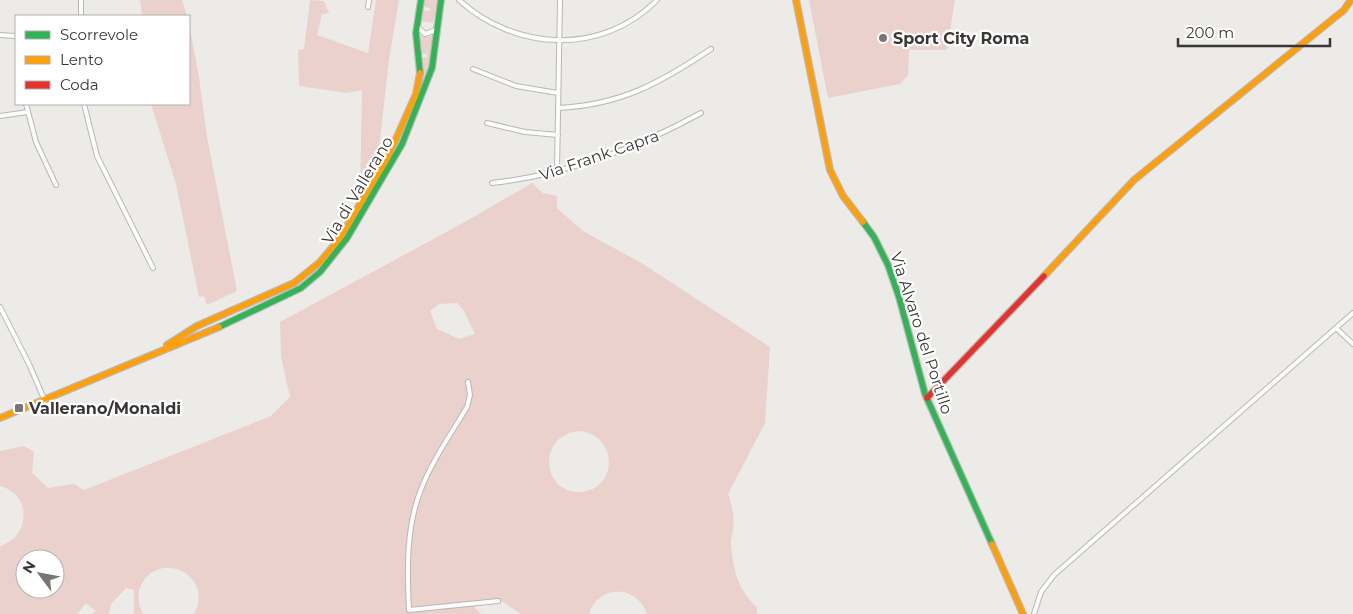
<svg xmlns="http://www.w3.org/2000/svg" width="1353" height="614" font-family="Montserrat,sans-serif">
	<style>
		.green { fill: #ead1cc; fill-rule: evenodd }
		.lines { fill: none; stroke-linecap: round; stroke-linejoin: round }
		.street-casing { stroke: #b8b7b5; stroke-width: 6 }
		.fast-casing { stroke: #b8b7b5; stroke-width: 8 }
		.slow-casing { stroke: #b8b7b5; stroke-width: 8 }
		.jam-casing { stroke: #b8b7b5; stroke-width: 8 }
		.street { stroke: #fcfcfc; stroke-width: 4 }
		.fast { stroke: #30b455; stroke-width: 5.5 }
		.slow { stroke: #ff9f0a; stroke-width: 5.5 }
		.jam { stroke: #e5322d; stroke-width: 5.5 }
		.poi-dot { fill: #777674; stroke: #fff; stroke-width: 2 }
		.labels { text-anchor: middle; stroke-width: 4.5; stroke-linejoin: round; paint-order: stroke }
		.poi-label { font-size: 16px; font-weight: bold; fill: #383735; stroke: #fff; text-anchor: start }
		.street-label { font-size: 16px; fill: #383735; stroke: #fff }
	</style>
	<rect width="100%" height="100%" fill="#edebe8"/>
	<path class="green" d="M140 0H182L187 16H142Z
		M310 0 324 1 329 13 322 14 317 35 368 53 376 0H399L389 60 377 166 360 194 362 90 347 93 299 86 298 50 304 49Z
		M424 0H438L433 23 421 21 422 10 429 11 430 8 423 7Z
		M809 0H955L947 50H909L908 75 900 84 828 98Z
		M189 23 199 77 207 137 237 291 207 305 204 296 199 297 176 184 151 104H189Z
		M419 34 425 37 433 35 429 66 421 92V58L427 57V54H421Z
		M532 183 543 193 557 196V208L583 231 643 264 770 347 765 423 728 494C732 506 735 516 733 529 733 534 730 539 731 544 733 569 738 590 757 607V614H647C637 584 598 584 589 614H521L501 601 474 607 481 614H194C216 573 155 548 140 588 137 597 139 606 143 614H134V590L126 588 111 604 109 614H92L96 611 86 603 77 614H0V546C31 537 32 494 0 486V451L24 446 34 452 32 473 48 488 74 484 84 490 271 416 290 397 281 357 280 322 463 223ZM457 303 464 311 475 334 459 339 437 329 430 311 439 304ZM579 431C618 434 619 489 581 492 541 494 537 435 579 431ZM25 559H55V589H25Z"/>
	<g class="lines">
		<defs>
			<path id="street" d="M81 0V16
				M459 0C515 51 602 56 657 0
				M368 7 369 0
				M417 26 425 34 436 30
				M0 35 16 36
				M473 69 516 86 558 93
				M26 104 36 142 56 185
				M84 104 97 156 153 268
				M558 108C621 105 660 83 711 49
				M0 116 28 112
				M487 123 525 132 558 135
				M557 171 560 0
				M492 183C564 175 637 148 701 113
				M0 307 29 364 45 401
				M1336 328 1353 344
				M468 382 470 395 467 407C451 434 431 462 420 492 406 529 407 571 409 610L498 601
				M1034 614 1041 592 1054 575 1353 313"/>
			<path id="fast" d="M420 73 416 33 421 0
				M863 222 874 237 888 265 899 297 925 394 992 544
				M219 327 301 288 320 272 347 238 402 144 432 68 441 0"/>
			<path id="slow" d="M796 0 830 170 843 196 863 222
				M1044 276 1134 180 1344 10 1351 0
				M167 345 197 326 294 283 320 262 340 238 388 157 416 94 420 73
				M0 418 219 327
				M992 544 1023 614"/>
			<path id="jam" d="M927 398 1044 276"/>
		</defs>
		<use href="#street" class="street-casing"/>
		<use href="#fast" class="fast-casing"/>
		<use href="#slow" class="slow-casing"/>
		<use href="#jam" class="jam-casing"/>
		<use href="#street" class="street"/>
		<use href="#fast" class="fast"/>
		<use href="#slow" class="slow"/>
		<use href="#jam" class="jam"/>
	</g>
	<g class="poi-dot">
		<circle cx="883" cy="38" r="5"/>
		<rect x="14" y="403" width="10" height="10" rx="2.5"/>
	</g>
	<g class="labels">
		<g class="poi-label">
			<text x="893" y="44">Sport City Roma</text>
			<text x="29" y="414">Vallerano/Monaldi</text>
		</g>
		<g class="street-label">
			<text transform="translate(599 155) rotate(-19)" y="6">Via Frank Capra</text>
			<text transform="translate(357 190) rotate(-59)" y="6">Via di Vallerano</text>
			<text transform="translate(922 333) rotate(72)" y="6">Via Alvaro del Portillo</text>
		</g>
	</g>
	<rect x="15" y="15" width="175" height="90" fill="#ffffff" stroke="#afafae"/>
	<rect x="25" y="31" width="25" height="8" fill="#30b455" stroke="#afafae"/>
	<text x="60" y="40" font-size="15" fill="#383735">Scorrevole</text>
	<rect x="25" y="56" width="25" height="8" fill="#ff9f0a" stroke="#afafae"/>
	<text x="60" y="65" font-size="15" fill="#383735">Lento</text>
	<rect x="25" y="81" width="25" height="8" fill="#e5322d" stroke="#afafae"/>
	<text x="60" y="90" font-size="15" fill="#383735">Coda</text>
	<g transform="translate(40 574) rotate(302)"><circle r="24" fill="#ffffff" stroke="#afafae"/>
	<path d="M0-4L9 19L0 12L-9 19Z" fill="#777674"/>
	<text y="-8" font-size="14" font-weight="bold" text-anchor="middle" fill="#383735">N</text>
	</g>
	<path d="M1178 38v8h152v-8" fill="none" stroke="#383735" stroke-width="2.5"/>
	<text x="1186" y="38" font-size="15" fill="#383735" stroke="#ffffff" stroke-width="4" paint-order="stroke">200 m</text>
</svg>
